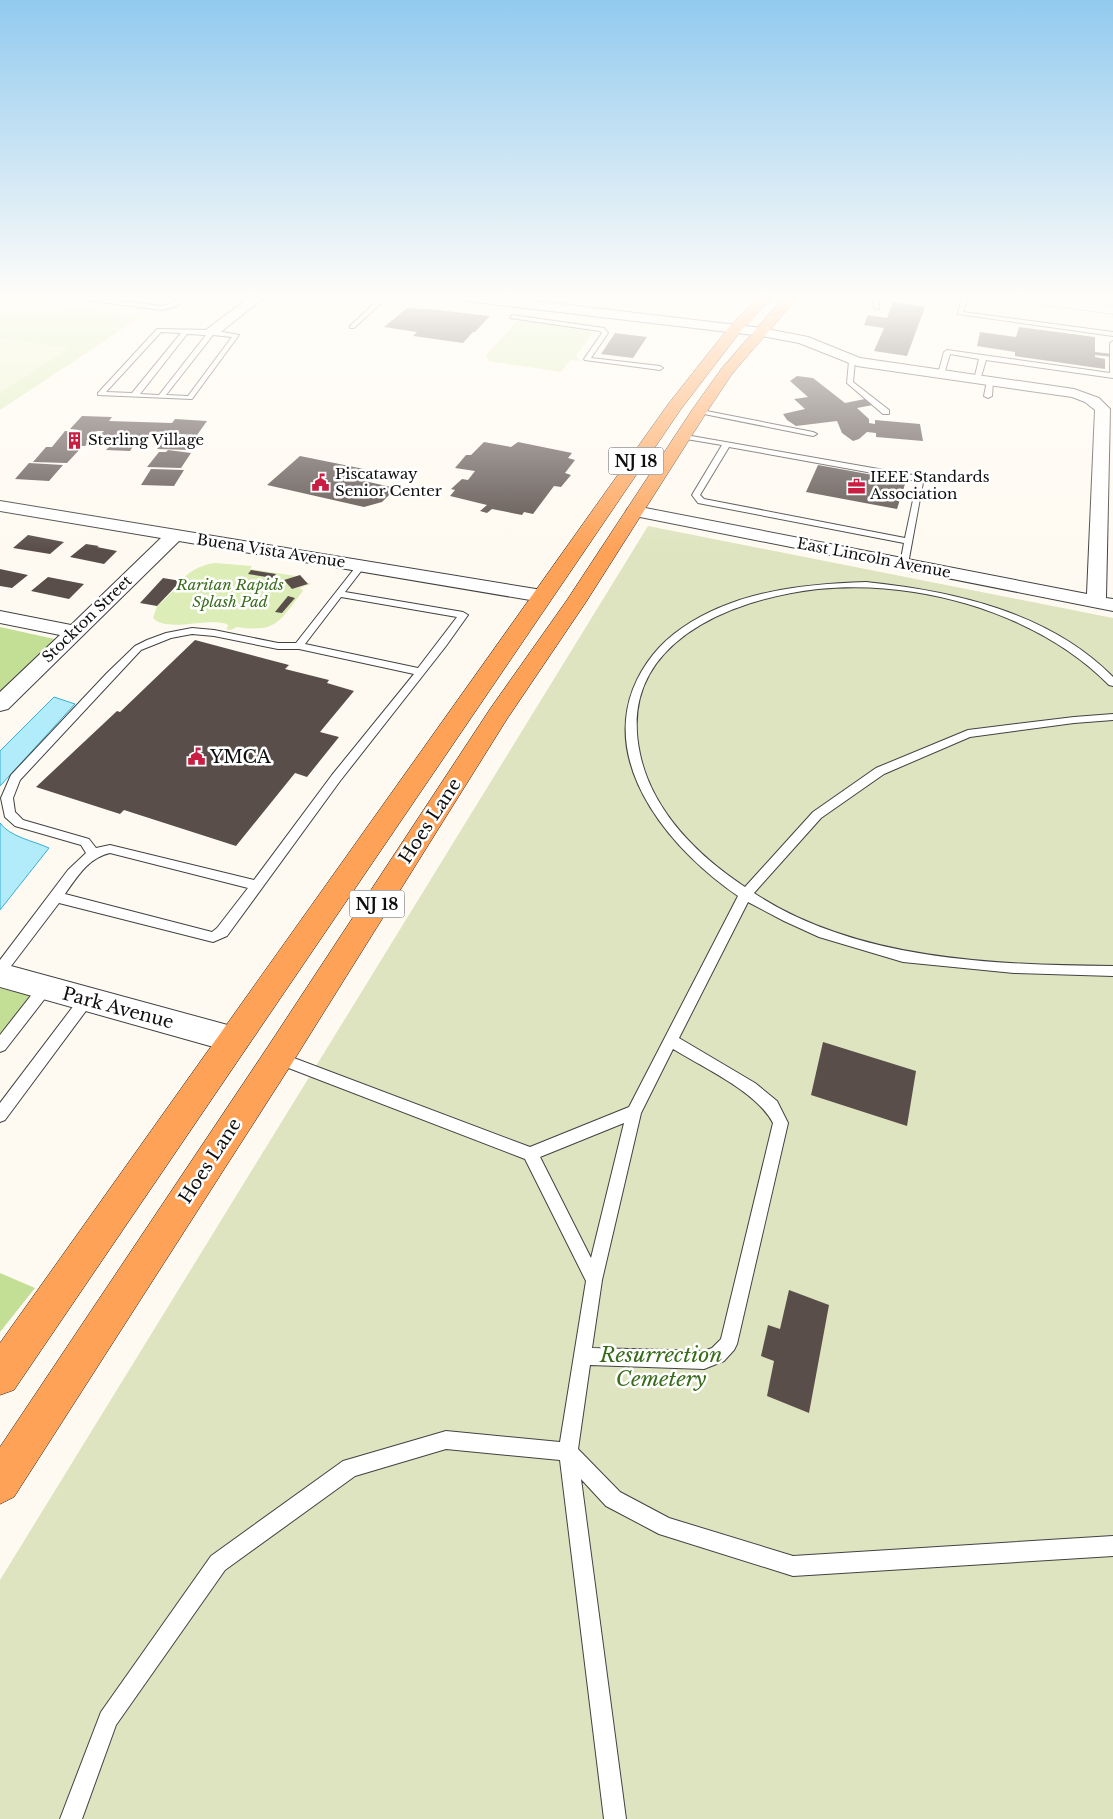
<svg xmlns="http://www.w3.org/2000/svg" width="1113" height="1819" font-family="'Libre Baskerville',serif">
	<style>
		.green { fill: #dcedb7 }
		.forest { fill: #c2df95 }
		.cemetery { fill: #dee4bf }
		.pitch { fill: #ecf3ca }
		.water { fill: #b2ebfa; stroke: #34b0d6 }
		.building { fill: #594e4a }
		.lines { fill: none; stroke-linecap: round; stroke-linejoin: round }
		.service-casing { stroke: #424242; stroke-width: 2 }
		.minor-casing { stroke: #424242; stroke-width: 2 }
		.tertiary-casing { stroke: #424242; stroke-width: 1 }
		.trunk-casing { stroke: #202020; stroke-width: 1 }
		.service { fill: #fff; fill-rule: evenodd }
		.minor { fill: #fff; fill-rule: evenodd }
		.tertiary { fill: #fff; fill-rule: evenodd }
		.trunk { fill: #fea258; fill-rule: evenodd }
		.labels { text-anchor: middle; stroke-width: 5; stroke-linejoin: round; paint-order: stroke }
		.far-poi-label { font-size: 15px; fill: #0f0f0f; stroke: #fff; text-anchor: start }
		.far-street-label { font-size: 15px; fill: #0f0f0f; stroke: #fff }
		.far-park-label { font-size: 15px; font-style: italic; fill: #386c1a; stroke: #fff }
		.shield { fill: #fff; stroke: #575757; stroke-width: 1 }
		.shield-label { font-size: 16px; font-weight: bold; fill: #0f0f0f }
		.poi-label { font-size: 18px; fill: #0f0f0f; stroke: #fff; text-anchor: start }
		.street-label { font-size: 18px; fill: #0f0f0f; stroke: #fff }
		.near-park-label { font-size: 21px; font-style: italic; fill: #386c1a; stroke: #fff }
	</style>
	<rect width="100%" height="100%" fill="#fffaf1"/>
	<path class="green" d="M0 297 142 316 0 410Z
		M517 321 583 328 590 331 592 334 576 356 581 361 570 360 561 372 489 361 486 355Z
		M215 563 252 566 250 569 296 576 285 580 292 589 307 585 306 582 311 584 300 588 303 591C279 621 278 633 237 627L231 630 226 629 228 626 227 624C206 617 167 633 153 618L157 606 163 601 178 586C183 575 198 565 215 563Z"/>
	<path class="forest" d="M0 627 59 640 0 696Z
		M0 988 31 996 0 1034Z
		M0 1273 35 1288 0 1332Z"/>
	<path class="cemetery" d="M648 526 1113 618V1819H0V1580Z"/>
	<path class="pitch" d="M0 338 70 348 0 393Z"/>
	<path class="water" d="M54 697 75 704 0 786V751Z
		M0 823C10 837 34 841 49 848L0 910Z"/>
	<path class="building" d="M131 296H162L156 301Z
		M893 302 925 307 907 356 874 351 884 328 864 325 868 315 887 318Z
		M407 308 437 310 490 316 475 332H473L463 343 413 336 417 332 384 327Z
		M1019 327 1095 337V352L1113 354V357L1095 355V357L1105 359V369L1015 356V352L977 346 980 332 1016 337Z
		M615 333 647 337 633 358 601 354Z
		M797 376 813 378 845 403 865 399 873 405 857 408 869 419V423L875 424V420L920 424 923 441 876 437V433L867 432 859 439 853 441 842 433 837 421 796 426 787 420 783 414 805 409 794 399 808 397 790 381Z
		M82 416 112 417 109 421 172 423 175 419 207 421 197 435 162 433 159 437 140 436 130 451 106 450 119 436 100 435 104 431H95L98 432 85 446H79L78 448H81L67 463 33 462 46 447H52L65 431H78L80 430 70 429Z
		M168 435 200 436 190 450 157 449Z
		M484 442 511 447 518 442 572 453 568 458 575 460 565 473 571 475 561 487 554 486 533 514 524 512 522 515 492 509 487 513 480 511 487 505 450 496 455 490 451 489 462 479 468 480 475 471 455 468 466 455H471Z
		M168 450 191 453 181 468 147 467 159 452H166Z
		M300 456 374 471 364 481 396 488 382 502 364 507 267 485Z
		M29 463 63 465 49 481 15 479Z
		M818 465 906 481 897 509 806 492Z
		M151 469 184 470 174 486 141 485Z
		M28 535 64 542 50 554 13 548Z
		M86 544 99 546 97 547 117 551 104 564 70 557Z
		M0 569 28 575 12 588 0 586Z
		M251 570 276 574 273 578 248 574Z
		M300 575 308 584 292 589 284 580Z
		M48 577 84 584 69 599 31 591Z
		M163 578 181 581 157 606 140 603Z
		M288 596 295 598 282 613 275 612Z
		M195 640 289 665 285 669 329 680 327 683 354 691 320 732 339 737 307 777 295 773 236 846 124 810 120 814 36 787 117 711 120 712Z
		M823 1042 916 1071 907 1126 811 1095Z
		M789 1290 829 1305 809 1413 767 1396 774 1361 761 1356 768 1325 780 1329Z"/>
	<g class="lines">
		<defs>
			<path id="service" d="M54 296H77L162 306C172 304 180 296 191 296L177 306 162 310Z
				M382 296H389L354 328H350V326Z
				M873 296H879V309L874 308Z
				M962 296H968L963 312 1113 332V336L958 314Z
				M512 315 604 328 608 333 591 358 660 366 663 368 660 370 585 360 584 359 602 333 600 331 510 318Z
				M157 329 212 330 239 335 192 399 98 395V393ZM161 332 181 333 132 393 106 392ZM187 334 206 335 159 395 140 394ZM213 335 232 337 188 396 166 395Z
				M1113 341V378L986 360 980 380 977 382 974 380 979 359 950 354 944 374 941 376 938 374 944 352 947 350 1110 373V343Z
				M852 359 855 361 853 382 889 410V414H883L847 383 849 361Z
				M990 379 993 381 992 396 988 398 984 396 987 381Z
				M696 409 813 432 817 434 813 436 699 413 695 411Z
				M680 434 924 477 908 564 904 567 900 564 904 543 698 503 692 495 722 445 680 438ZM729 447 917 481 905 538 704 499 700 495Z
				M361 563 365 566 345 592 463 612 468 615 446 646 340 781 227 936 213 942 59 903 5 974 0 975V960L68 870 86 853 81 845 15 826 5 817 1 798 11 775 107 673 135 646 147 640 166 633 192 628 214 630 278 643H296L358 564ZM341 597 457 617 418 668 305 644ZM192 634 214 636 278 649H299L414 674 332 775 254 880 110 845 96 848 89 839 23 820 15 812 13 798 20 780 141 650 171 638ZM110 853 248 888 217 928 212 932 65 894C77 877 88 858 110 853Z
				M866 582C953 591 1049 612 1113 677V686L1109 685C1059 634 985 603 914 592 883 587 849 586 818 589 729 599 616 644 640 754 652 811 698 856 745 887L813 812 876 768 968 730 1074 717 1113 714V720L1074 723 970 737 884 774 821 818 754 893C855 960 995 965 1113 966V976L1014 973 903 962 819 937 784 921 748 902 679 1038 755 1083 777 1101 788 1123 737 1344 734 1350 724 1361 704 1369 590 1365 578 1449 620 1492 669 1518 793 1556 1113 1536V1556L793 1576 659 1534 606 1506 581 1479 626 1819H604L560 1460 446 1449 355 1476 225 1570 116 1725 82 1819H60L101 1712 211 1556 343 1461 350 1459 446 1431 560 1442 586 1281 525 1159 273 1062 271 1058 273 1054 278 1052 530 1147 629 1107 738 896C675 853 602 771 633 689 643 664 660 643 682 628 736 591 803 584 866 582ZM673 1049C704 1068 757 1092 773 1123L721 1339 712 1348 704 1351 592 1348 602 1280 641 1113ZM624 1123 591 1258 540 1157Z
				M45 982 50 984 52 988 50 992 5 1050 0 1052V1035L40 984Z
				M86 994 91 996 93 1000 91 1004 5 1120 0 1122V1103L81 996Z"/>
			<path id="minor" d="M251 296H266L217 335H207L205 332 207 329Z
				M452 296H494L762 328 808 337 860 358 1074 389 1099 398 1110 409 1106 598 1113 599V611L635 516 629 515 626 511 629 507 635 506 1087 594 1095 410 1085 402 1072 397 857 366 799 343 762 336 458 300Z
				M0 501 542 590 549 592 552 596 549 600 542 602 179 541 8 709 0 711V692L60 635 0 623V611L71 625 161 538 0 511Z
				M0 963 235 1027 245 1031 250 1040 245 1049 235 1053 0 987Z"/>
			<path id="tertiary" d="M1001 296H1041L1113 306V314L1007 300Z"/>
			<path id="trunk" d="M760 296H774L740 332 681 409 14 1390 0 1395V1343L669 403 730 326Z
				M785 296H799L732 374 708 410 586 602 507 719 289 1068 14 1497 0 1504V1447L267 1048 490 709 567 600 692 410 722 368Z"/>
		</defs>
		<use href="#service" class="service-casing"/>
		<use href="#minor" class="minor-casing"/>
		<use href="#tertiary" class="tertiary-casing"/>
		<use href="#trunk" class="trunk-casing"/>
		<use href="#service" class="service"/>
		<use href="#minor" class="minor"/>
		<use href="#tertiary" class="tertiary"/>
		<use href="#trunk" class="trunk"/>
	</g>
	<linearGradient id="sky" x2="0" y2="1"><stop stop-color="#92caef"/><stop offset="0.54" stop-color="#fffdf9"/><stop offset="1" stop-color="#fffdf9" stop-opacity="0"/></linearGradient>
	<rect width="1113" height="551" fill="url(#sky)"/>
	<defs>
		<symbol id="building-bare" viewBox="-9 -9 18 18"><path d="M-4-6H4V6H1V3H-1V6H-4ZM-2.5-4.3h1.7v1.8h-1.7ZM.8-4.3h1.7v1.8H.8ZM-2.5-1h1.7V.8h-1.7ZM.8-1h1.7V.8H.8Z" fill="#c91d41" stroke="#fff" stroke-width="2.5" paint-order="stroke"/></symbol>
		<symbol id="civic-bare" viewBox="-9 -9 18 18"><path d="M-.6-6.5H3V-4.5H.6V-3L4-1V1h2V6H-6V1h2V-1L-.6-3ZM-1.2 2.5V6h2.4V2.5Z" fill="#c91d41" stroke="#fff" stroke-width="2.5" paint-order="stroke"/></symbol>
		<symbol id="office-bare" viewBox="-9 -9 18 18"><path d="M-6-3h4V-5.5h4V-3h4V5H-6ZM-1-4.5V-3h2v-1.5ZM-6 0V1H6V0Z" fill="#c91d41" stroke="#fff" stroke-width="2.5" paint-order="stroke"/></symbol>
	</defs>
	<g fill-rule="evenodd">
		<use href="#building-bare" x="62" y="428" width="25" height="25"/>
		<use href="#civic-bare" x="308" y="470" width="25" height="25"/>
		<use href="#office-bare" x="844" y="474" width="25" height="25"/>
		<use href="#civic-bare" x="184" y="744" width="25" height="25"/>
	</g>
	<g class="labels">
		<g class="far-poi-label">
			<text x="88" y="445">Sterling Village</text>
			<text x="335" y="479">Piscataway<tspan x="335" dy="17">Senior Center</tspan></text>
			<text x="870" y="482">IEEE Standards<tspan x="870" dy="17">Association</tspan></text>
		</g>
		<g class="far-street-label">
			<text transform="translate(271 551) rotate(9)" y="5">Buena Vista Avenue</text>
			<text transform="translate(874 558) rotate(11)" y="5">East Lincoln Avenue</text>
			<text transform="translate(87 619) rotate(-44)" y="5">Stockton Street</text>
		</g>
		<g class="far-park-label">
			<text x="230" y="590">Raritan Rapids<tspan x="230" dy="17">Splash Pad</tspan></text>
		</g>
		<g class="shield">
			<rect x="608.5" y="447.5" width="55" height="27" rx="4"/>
			<rect x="349.5" y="890.5" width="55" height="27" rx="4"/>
		</g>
		<g class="shield-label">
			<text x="636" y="467">NJ 18</text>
			<text x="377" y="910">NJ 18</text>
		</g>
		<g class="poi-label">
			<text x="210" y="763">YMCA</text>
		</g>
		<g class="street-label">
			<text transform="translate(430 821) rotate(-57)" y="6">Hoes Lane</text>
			<text transform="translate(118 1008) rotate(15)" y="6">Park Avenue</text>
			<text transform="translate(210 1161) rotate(-57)" y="6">Hoes Lane</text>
		</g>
		<g class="near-park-label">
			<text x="661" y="1362">Resurrection<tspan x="661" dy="24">Cemetery</tspan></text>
		</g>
	</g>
</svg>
